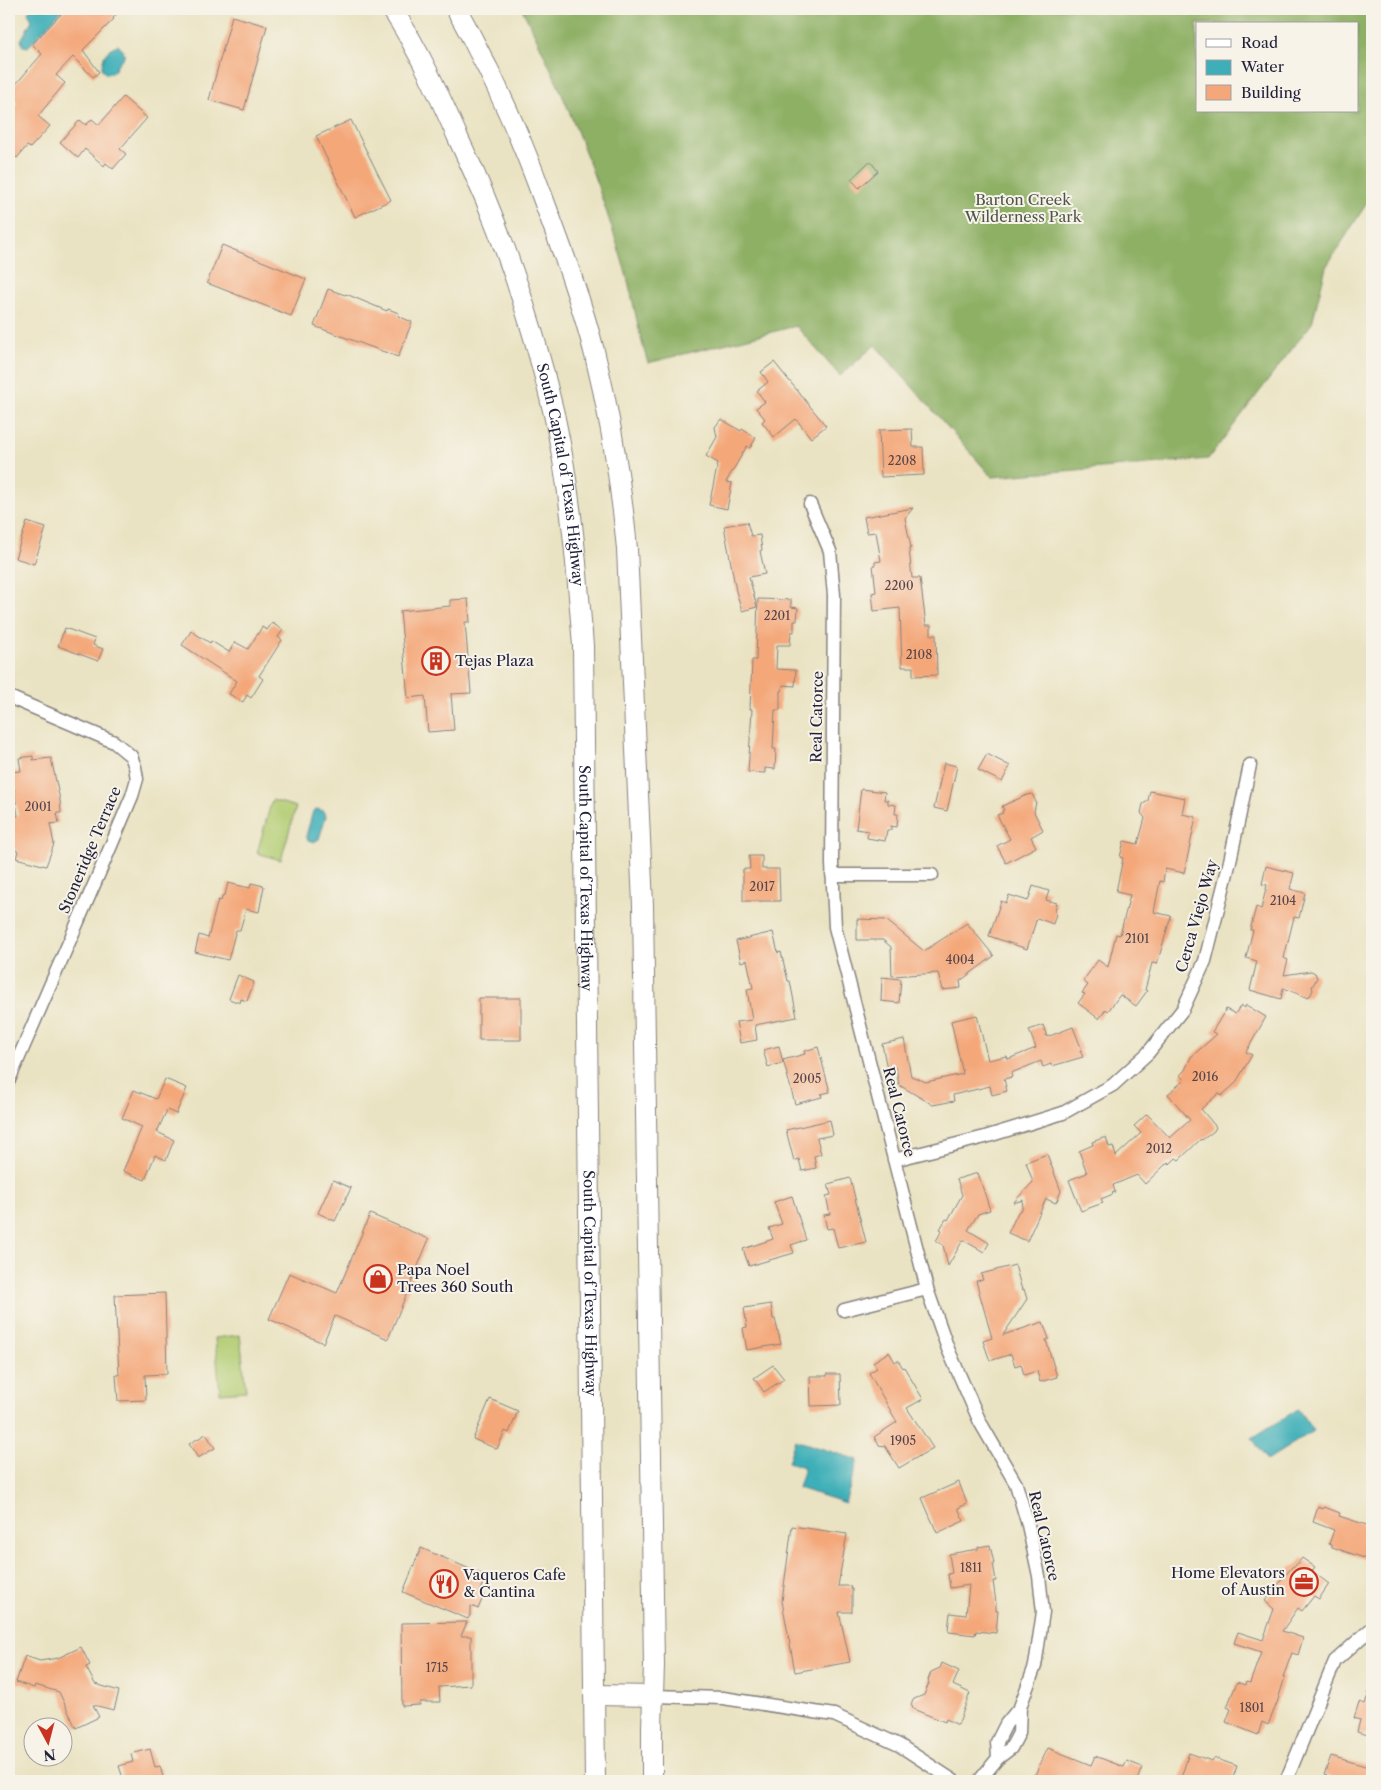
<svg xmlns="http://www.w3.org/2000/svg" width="1381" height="1790" font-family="'Libre Caslon Text',serif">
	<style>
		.green { fill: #b3cd73; stroke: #6a7857 }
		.forest { fill: #8eb065; stroke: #586950; fill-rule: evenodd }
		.water { fill: #3eafb8; stroke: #30687a }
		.building { fill: #f4a87a }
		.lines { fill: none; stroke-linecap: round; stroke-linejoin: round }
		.minor-casing { stroke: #86827f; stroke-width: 15 }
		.trunk-casing { stroke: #86827f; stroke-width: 22 }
		.minor { stroke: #fff; stroke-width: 12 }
		.trunk { stroke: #fff; stroke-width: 20 }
		.labels { text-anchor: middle; stroke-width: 4; stroke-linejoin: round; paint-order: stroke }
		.number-label { font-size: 12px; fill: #56444b }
		.park-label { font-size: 15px; fill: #4e554c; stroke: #f7f3e8 }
		.street-label { font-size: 15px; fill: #22223b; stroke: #f7f3e8 }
		.poi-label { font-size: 15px; fill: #22223b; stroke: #f7f3e8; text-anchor: start }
	</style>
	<rect width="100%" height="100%" fill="#f7f3e8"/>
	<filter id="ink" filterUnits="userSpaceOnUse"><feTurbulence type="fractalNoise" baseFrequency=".02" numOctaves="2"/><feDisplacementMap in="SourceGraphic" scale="10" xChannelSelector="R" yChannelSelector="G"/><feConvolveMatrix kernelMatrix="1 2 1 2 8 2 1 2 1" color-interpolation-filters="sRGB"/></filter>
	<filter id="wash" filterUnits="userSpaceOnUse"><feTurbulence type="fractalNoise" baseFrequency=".0096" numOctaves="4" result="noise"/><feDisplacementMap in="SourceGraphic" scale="20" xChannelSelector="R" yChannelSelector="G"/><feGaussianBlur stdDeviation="1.12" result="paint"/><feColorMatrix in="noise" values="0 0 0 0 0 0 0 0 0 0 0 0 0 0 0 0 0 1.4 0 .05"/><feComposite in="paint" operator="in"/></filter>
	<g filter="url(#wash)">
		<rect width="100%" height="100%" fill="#eae3c3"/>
		<path class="green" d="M272 800 296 807 281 860 257 853Z
			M240 1335 246 1391 220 1393 215 1338Z"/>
		<path class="forest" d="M522 9H1372V195L1326 267 1312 323 1208 459 992 477 875 345 840 376 796 326 648 363C638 333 634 301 625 270 598 180 565 93 522 9ZM1197 24H1357V111H1197Z"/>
		<path class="water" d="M30 9H63L28 47 23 46 21 40 32 20 28 13Z
			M118 45C130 56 122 57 117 65 114 72 114 73 106 74L102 69C102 57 107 48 118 45Z
			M317 809 323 811 326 816 319 839 314 842 308 840 306 836 313 811Z
			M1298 1409 1313 1431 1267 1460 1252 1438Z
			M795 1440 858 1460 845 1503 798 1488 804 1467 788 1462Z"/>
		<g id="blocks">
			<path class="building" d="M66 9H121L113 18 114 19 83 50 99 72 93 77 73 57 56 75 65 83 38 116 50 126 30 148 27 146 17 158 9 150V113L17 103 9 96V92L42 54 32 44Z
				M232 16 267 26 244 110 209 100Z
				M123 97 147 118 120 149 126 154 113 169 106 163 104 166 85 149 78 158 60 142 80 120 86 125 92 119 99 125Z
				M351 120 391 200 355 217 316 136Z
				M870 161 878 171 859 188 851 179Z
				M222 245 306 279 291 316 207 283Z
				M328 289 345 295 346 294 387 311 388 309 399 313 398 316 412 322 398 357 314 326Z
				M774 362 826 426 811 438 796 419 774 437 762 422 765 419 756 408 765 402 757 391 768 382 761 372Z
				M721 419 741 431 742 429 756 438 750 448 747 446 726 482 732 483 727 509 709 505 718 463 706 456 717 437 715 427Z
				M912 429 913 447H923L924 475 881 477 879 430Z
				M913 508 905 518 911 548 909 549 912 578H920L926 625H931V635H936L937 675 913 676V667H902L900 608 874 611 872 593 876 592 873 565H875V562L881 561 876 532 867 533 864 517Z
				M27 522 46 528 34 564 15 558Z
				M747 522 751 536 760 535 762 550 760 551 765 574 749 577 757 607 742 611 736 591 724 526Z
				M468 599 470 622H465L471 693 451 694 454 730 428 732 425 696 408 698 400 611 450 606V600Z
				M758 599 791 600V607L798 608 797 621H794V632H791L790 645H777L776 669 796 670 795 686 783 685 782 691H780V710H775L773 749H776L775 769 765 768V773L748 772 752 709H750L752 660H756Z
				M272 623 283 630 278 637 282 640 259 676 263 679 251 698 247 695 243 702 229 694 237 681 182 645 191 631 210 643 211 641 229 652 235 642 248 649 262 627 267 630Z
				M65 628 95 639 93 645 103 649 98 661 58 646Z
				M987 754 1010 766 1002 782 978 770Z
				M33 756V760L51 758 60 800 61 813H57L59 823 50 824 54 844 46 866 16 858 18 851 9 849V817L18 816 14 789H12L9 772 21 771 19 758Z
				M944 763 957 766 947 811 934 808Z
				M861 789 885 792 884 800H888V804L896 805 895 814H898L897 827 891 826V830H887L885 841 867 838 868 831 856 829Z
				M1150 791 1185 798 1182 814 1196 817 1184 873 1165 869 1163 882 1160 881 1154 912 1171 916 1157 964 1152 963 1145 990 1147 991 1136 1006 1120 995 1108 1011 1106 1009 1099 1019 1078 1003 1085 994 1082 993 1088 985 1083 981 1098 960 1108 967 1116 934 1120 935 1130 895 1116 892 1123 858 1120 857 1124 841 1138 844 1145 818 1141 813 1143 804 1148 801Z
				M1032 794 1036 802 1034 812 1043 830 1031 837 1036 847 1006 863 997 846 1010 839 997 815 1003 813 1002 811 1004 810 1002 806 1027 795Z
				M749 856H762V869H779L780 901H743V869H750Z
				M1266 866 1294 873 1290 889 1305 893 1299 918 1294 917 1284 958 1288 960 1284 975 1311 971 1315 973 1317 978 1312 987 1313 990 1310 996 1306 997 1283 988 1281 999 1250 990 1257 961 1246 958 1253 930H1250L1256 907 1261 909 1267 885 1262 884Z
				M228 883 250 888 251 883 264 886 259 912 246 909 240 930H236L228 960 195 952 199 935 208 938 218 900 221 901 223 895H225Z
				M1033 886 1049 891 1046 900 1057 903 1055 910 1056 914 1053 924 1037 918 1027 949 989 936 1001 901 1006 903 1009 895 1028 901Z
				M857 919 886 920 924 951 967 923 994 956 960 981 961 988 942 990 938 973 892 976 891 947 883 940H857Z
				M773 932 778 953 781 952 788 981H790L797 1017 755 1025 757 1040 740 1043 736 1022 752 1020 747 989 753 988 747 960 741 962 736 941Z
				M238 975 254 982 247 1001 241 999 240 1003 229 999Z
				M882 977 901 979 899 1003 881 1001Z
				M479 998H521V1040H479Z
				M1241 1005 1245 1008 1246 1005 1266 1017 1246 1052 1252 1055 1235 1084 1221 1096 1219 1093 1201 1109 1216 1127 1214 1131 1202 1140 1201 1139 1179 1160 1176 1158 1170 1164 1168 1162 1145 1184 1137 1175 1113 1185 1115 1192 1112 1193 1113 1194 1101 1199 1103 1203 1081 1211 1069 1180 1087 1173 1079 1151 1093 1145 1092 1142 1106 1137 1109 1147 1113 1146 1116 1156 1141 1133 1134 1126 1147 1114 1170 1138 1190 1120 1168 1094 1184 1080 1180 1075 1185 1070 1191 1057 1217 1034 1212 1032 1226 1009 1235 1014Z
				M977 1015 988 1060 1007 1056 1008 1059 1036 1048 1029 1030 1043 1025 1047 1037 1073 1027 1082 1050H1080L1083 1057 1052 1066 1051 1064 1043 1067 1041 1061 1011 1073 1012 1077 1004 1079 1007 1091 992 1095 990 1086 953 1095 954 1101 933 1105 899 1085 896 1068 887 1069 882 1044 904 1039 911 1076 926 1082 963 1074 951 1021Z
				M779 1046 783 1063 768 1067 763 1050Z
				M818 1047 830 1092 821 1094 822 1097 795 1104 783 1060 805 1054 804 1051Z
				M165 1079 187 1088 176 1114 167 1110 157 1132 174 1140 166 1160 155 1155 145 1180 123 1171 142 1127 122 1118 134 1090 156 1099Z
				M830 1120 833 1135 817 1138 821 1154 814 1156 816 1168 802 1171 799 1159 794 1161 786 1130Z
				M1047 1154 1061 1191 1056 1203 1046 1199 1027 1241 1008 1233 1018 1212 1022 1209 1023 1200 1013 1203 1033 1182 1026 1162Z
				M978 1173 990 1210 978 1214 968 1230 989 1243 984 1252 963 1240 948 1266 943 1245 936 1241 942 1230 940 1229 946 1219 948 1220 962 1195 957 1179Z
				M850 1178 866 1242 838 1248 833 1228 827 1229 824 1215 830 1214 826 1196 831 1195 828 1184Z
				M333 1180 351 1188 335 1221 318 1213Z
				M792 1196 806 1240 791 1245 794 1253 749 1266 743 1249 773 1239 769 1228 782 1224 774 1202Z
				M370 1214 429 1239 388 1339 335 1316 323 1343 269 1319 289 1273 337 1293Z
				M1015 1265 1022 1290 1024 1289 1027 1299 1003 1335 1043 1322 1049 1339 1046 1340 1057 1377 1040 1382 1037 1371 1024 1375 1021 1364 1015 1366 1011 1354 990 1361 983 1341 992 1338 976 1281 983 1280 981 1274Z
				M165 1293 167 1374 145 1375 146 1400 118 1401 116 1375H119L115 1295Z
				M771 1304 773 1319H775L781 1344 747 1350 743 1328 747 1327 744 1308Z
				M889 1352 895 1362 898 1360 903 1368 904 1367 923 1399 907 1408 933 1448 899 1468 885 1446 879 1445 874 1437 897 1422 869 1373 877 1368 873 1362Z
				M773 1365 784 1379 764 1392 754 1378Z
				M827 1374H840L841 1405 811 1406 810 1376H827Z
				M490 1399 518 1411 509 1433 505 1431 497 1449 473 1439Z
				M206 1434 215 1448 198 1458 189 1444Z
				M959 1482 967 1504 958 1508 964 1521 937 1533 922 1498Z
				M1318 1507 1323 1509 1324 1507 1340 1513 1339 1516 1370 1526 1369 1528 1372 1530V1555L1369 1554 1367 1559 1332 1547V1545L1329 1544 1334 1530 1313 1522Z
				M792 1526 847 1534 838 1586H850L851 1589H852V1612H839L850 1662 795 1672 782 1601Z
				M990 1545 994 1563H993L996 1581H993L996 1603V1611H998L996 1633 976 1631 975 1635 949 1632V1630H948L950 1613 966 1615 969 1585 950 1588 948 1574 952 1573 949 1554 978 1549V1547Z
				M421 1548 486 1576 479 1593 484 1595 478 1609 471 1606V1613L468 1619 403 1592Z
				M1302 1558 1315 1567 1312 1571 1329 1584 1319 1599 1314 1596 1302 1611 1298 1608 1282 1631 1303 1638 1298 1655 1292 1653 1283 1677H1285L1277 1703 1268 1725 1262 1722 1258 1735 1226 1722 1231 1709 1227 1707 1237 1682 1245 1685 1246 1682 1250 1683 1261 1652 1234 1643 1238 1632 1263 1640 1274 1609 1265 1601 1292 1567 1296 1565Z
				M467 1622 461 1636H471V1685L439 1687 440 1702H420V1705L402 1706 401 1623Z
				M81 1647 90 1665 86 1667 95 1684 119 1691 114 1710 93 1705 99 1717 76 1728 59 1692 35 1685 34 1688 16 1682 25 1656 40 1661 58 1658Z
				M942 1663 959 1671 953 1685 970 1693 958 1725 946 1719 945 1722 913 1709 911 1704 914 1699 924 1695 929 1683 928 1680 931 1672 940 1668Z
				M1369 1692H1372V1736L1357 1732 1360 1720 1354 1718 1359 1702 1365 1704Z
				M1048 1748 1091 1765 1095 1756 1124 1767 1127 1761 1142 1767 1137 1781H1032Z
				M150 1749 155 1767 160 1766 164 1781H124L119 1766 133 1762 131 1754Z
				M1189 1753 1212 1761 1214 1758 1237 1766 1232 1781H1180Z
				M1331 1756 1372 1768V1775L1370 1781H1340L1324 1775Z"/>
		</g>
	</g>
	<g filter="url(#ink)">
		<use href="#blocks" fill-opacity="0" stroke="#86827f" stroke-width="1"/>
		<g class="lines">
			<defs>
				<path id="minor" d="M810 504 830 551 834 595 832 864 835 927 927 1289 948 1349 980 1422 1016 1484 1028 1525 1039 1576 1043 1612 1035 1666 1020 1707 1019 1733 1011 1748 998 1758 979 1781
					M9 697 114 742 131 756 135 767 137 779 132 796 107 855 9 1080
					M832 875H932
					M894 1160 985 1137 1063 1113 1113 1085 1148 1053 1183 1009 1205 961 1230 861 1250 765
					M844 1310 927 1289
					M653 1696 723 1698 834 1715 899 1745 954 1781
					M998 1758 997 1742 1006 1724 1020 1707
					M1286 1781 1335 1661 1372 1628"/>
				<g id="trunk">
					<path id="s1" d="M392 9C419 50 439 95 459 140 501 227 532 320 554 414 571 490 577 569 583 646L595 1781"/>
					<path d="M456 9C468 28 477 49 488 69 509 112 528 156 544 201 563 252 582 303 595 355 611 419 621 484 627 549L643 905 654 1665 652 1728V1781"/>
					<path d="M595 1695 653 1696"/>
				</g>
			</defs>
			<use href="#minor" class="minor-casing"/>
			<use href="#trunk" class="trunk-casing"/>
			<use href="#minor" class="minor"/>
			<use href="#trunk" class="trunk"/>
		</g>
	</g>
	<defs>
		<symbol id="building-ring" viewBox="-11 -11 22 22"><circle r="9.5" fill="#f7f3e8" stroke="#c8321e" stroke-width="1.5"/><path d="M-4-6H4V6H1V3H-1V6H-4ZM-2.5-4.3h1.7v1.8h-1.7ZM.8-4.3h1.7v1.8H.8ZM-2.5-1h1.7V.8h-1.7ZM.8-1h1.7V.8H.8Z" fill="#c8321e"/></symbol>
		<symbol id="shop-ring" viewBox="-11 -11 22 22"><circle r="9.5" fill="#f7f3e8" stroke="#c8321e" stroke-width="1.5"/><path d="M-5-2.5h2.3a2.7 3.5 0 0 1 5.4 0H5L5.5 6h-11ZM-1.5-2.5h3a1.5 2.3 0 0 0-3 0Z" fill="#c8321e"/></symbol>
		<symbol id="office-ring" viewBox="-11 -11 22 22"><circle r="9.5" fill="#f7f3e8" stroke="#c8321e" stroke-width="1.5"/><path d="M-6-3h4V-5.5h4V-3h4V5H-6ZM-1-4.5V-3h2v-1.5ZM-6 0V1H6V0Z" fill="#c8321e"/></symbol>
		<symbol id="restaurant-ring" viewBox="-11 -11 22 22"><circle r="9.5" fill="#f7f3e8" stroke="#c8321e" stroke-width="1.5"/><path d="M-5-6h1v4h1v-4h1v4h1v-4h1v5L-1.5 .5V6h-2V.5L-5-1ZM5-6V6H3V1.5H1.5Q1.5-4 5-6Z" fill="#c8321e"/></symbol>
	</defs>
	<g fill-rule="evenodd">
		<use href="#building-ring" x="420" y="645" width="32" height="32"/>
		<use href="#shop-ring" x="362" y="1263" width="32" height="32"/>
		<use href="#office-ring" x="1288" y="1566" width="32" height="32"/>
		<use href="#restaurant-ring" x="428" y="1568" width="32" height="32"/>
	</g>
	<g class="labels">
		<g class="number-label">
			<text x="902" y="465">2208</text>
			<text x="899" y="590">2200</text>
			<text x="777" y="620">2201</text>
			<text x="919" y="659">2108</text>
			<text x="38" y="811">2001</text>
			<text x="762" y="891">2017</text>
			<text x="1283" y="905">2104</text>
			<text x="1137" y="943">2101</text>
			<text x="960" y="964">4004</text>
			<text x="1205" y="1081">2016</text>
			<text x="807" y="1083">2005</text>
			<text x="1159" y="1153">2012</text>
			<text x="903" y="1445">1905</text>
			<text x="971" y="1572">1811</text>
			<text x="437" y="1672">1715</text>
			<text x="1252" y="1712">1801</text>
		</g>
		<g class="park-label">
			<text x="1023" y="205">Barton Creek<tspan x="1023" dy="17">Wilderness Park</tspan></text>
		</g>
		<g class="street-label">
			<text dy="5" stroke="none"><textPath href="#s1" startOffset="499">South Capital of Texas Highway</textPath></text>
			<text transform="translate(817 717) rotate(-89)" y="5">Real Catorce</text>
			<text transform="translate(90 850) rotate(-67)" y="5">Stoneridge Terrace</text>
			<text dy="5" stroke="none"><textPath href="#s1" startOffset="904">South Capital of Texas Highway</textPath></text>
			<text transform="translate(1197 916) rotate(-74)" y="5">Cerca Viejo Way</text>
			<text transform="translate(899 1112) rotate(76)" y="5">Real Catorce</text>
			<text dy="5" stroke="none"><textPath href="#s1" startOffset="1309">South Capital of Texas Highway</textPath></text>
			<text transform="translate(1044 1536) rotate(77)" y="5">Real Catorce</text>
		</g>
		<g class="poi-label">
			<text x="455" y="666">Tejas Plaza</text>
			<text x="397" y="1275">Papa Noel<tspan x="397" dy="17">Trees 360 South</tspan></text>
			<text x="1285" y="1578" text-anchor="end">Home Elevators<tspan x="1285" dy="17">of Austin</tspan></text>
			<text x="463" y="1580">Vaqueros Cafe<tspan x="463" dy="17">&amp; Cantina</tspan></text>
		</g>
	</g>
	<rect width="1381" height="1790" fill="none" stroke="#f7f3e8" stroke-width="30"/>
	<rect x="1196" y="22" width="162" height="90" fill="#f7f3e8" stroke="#a29fa3"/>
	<rect x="1206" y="39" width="25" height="8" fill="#ffffff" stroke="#a29fa3"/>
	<text x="1241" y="48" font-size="15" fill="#22223b">Road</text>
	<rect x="1206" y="60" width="25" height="15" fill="#3eafb8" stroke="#a29fa3"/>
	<text x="1241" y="72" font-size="15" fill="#22223b">Water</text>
	<rect x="1206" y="85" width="25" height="15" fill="#f4a87a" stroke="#a29fa3"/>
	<text x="1241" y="98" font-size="15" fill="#22223b">Building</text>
	<g transform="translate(48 1742) rotate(173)"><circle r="24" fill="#f7f3e8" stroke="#a29fa3"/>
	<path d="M0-4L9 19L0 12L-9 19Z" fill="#c8321e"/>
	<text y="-8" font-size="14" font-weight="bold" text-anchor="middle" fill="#22223b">N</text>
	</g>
</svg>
